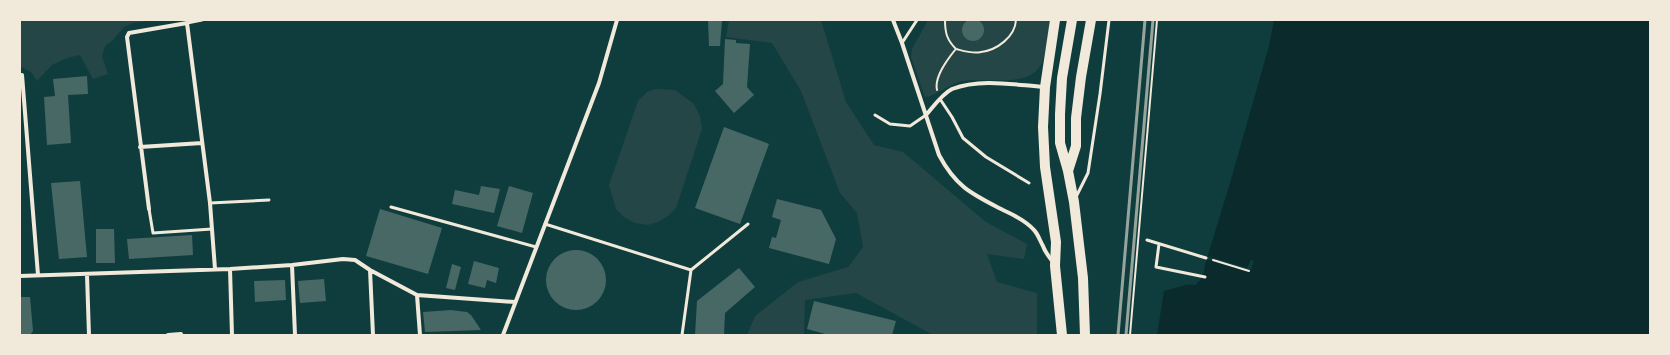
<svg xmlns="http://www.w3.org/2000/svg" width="1670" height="355" font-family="'PT Sans',sans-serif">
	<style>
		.green { fill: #244646 }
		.water { fill: #0a2a2b }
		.pier { fill: #0f3d3e }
		.building { fill: #486865 }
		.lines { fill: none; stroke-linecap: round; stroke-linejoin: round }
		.path { stroke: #f1e9da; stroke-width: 2 }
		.service { stroke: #f1e9da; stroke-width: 3 }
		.minor { stroke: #f1e9da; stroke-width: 4 }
		.primary { stroke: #f1e9da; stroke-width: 10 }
		.rail { stroke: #97a49c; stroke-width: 3 }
	</style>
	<rect width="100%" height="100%" fill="#0f3d3e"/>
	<path class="green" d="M20 20H156L133 23 124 27 113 40 105 46 102 56 108 74 93 79 80 55 67 58 52 65 37 81 32 73 20 66Z
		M729 20H821L846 102 874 145 903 152 986 222 1027 244 1024 259 987 254 997 282 1037 293V335H933L856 293 805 300 804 334 807 335H747L755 316 798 282 848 267 863 247 857 213 840 193 801 91 772 43 726 37Z
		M928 20H1050C1048 33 1047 49 1042 62 1032 89 986 77 963 81 951 83 934 97 925 97L911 57 912 49Z
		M656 89 675 90 694 104 700 116 702 129 676 208 668 216 658 222 648 225 635 223 624 217 616 209 609 185 638 101 647 92Z"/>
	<path class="water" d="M1274 20H1650V335H1157L1164 291 1200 281 1230 183 1269 46Z"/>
	<path class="pier" d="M1206 254 1207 256 1247 268 1251 260 1254 261 1250 272 1206 259 1204 272 1196 285 1181 284 1199 279Z"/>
	<path class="building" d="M962 30a11 11 0 1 1 22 0a11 11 0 1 1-22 0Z
		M708 20H722L720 46H709Z
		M725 39 736 40V43L750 44 747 87 754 95 734 113 715 91 723 84Z
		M87 76 88 94 68 95 71 143 47 145 44 97 55 96 53 79Z
		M724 127 769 144 740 224 695 208Z
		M80 181 87 257 59 259 51 183Z
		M481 186 500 189 494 213 452 204 455 190 479 195Z
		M509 186 533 193 522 233 497 226Z
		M777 199 821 210 836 239 829 264 769 248 772 237 776 238 781 220 772 217Z
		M380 209 442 228 428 274 366 256Z
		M96 229H114L115 263H96Z
		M192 235 193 255 129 259 127 239Z
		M546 280a30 30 0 1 1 60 0a30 30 0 1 1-60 0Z
		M474 261 499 268 496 283 487 280 485 288 468 284Z
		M452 264 461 267 455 290 446 288Z
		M739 268 755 287 725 313 724 335H695L697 301Z
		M324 279 326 301 300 303 298 281Z
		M285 280 286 300 255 302 254 281Z
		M20 297H30L33 331 30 335H20Z
		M814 301 896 321 892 335H829L807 329Z
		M451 310 467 312 471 315 481 330 425 332 423 312Z"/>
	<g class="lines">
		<path class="path" d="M945 20C945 33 947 40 956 49 964 51 973 54 981 52 997 50 1015 37 1016 20
			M937 90C934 77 947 60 955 50
			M1213 260 1249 271
			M1130 335 1157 20"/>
		<path class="service" d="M187 23 202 20
			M902 43 917 20
			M940 99 952 117 963 138 986 157 1029 183
			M875 115 890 124 910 126 926 115
			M1076 197 1088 173 1100 94 1109 20
			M210 203 269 200
			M391 207 536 247
			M149 209 153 233 212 229
			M545 224 691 270 682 335
			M1147 240 1206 258
			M1159 244 1156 267 1205 277
			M691 270 748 224"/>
		<path class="minor" d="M893 20 902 43 939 155C956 187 972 194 1003 210 1014 215 1026 221 1034 230 1038 234 1040 241 1043 246 1045 252 1049 257 1053 262
			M20 75H22L38 275
			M926 115C933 107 942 94 952 89 981 78 1015 85 1044 87
			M140 147 202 143
			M149 209 127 37 129 33 187 23 210 203 215 269
			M292 265 295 335
			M230 269 232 335
			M370 270 373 335
			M87 275 89 335
			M20 276 230 269 292 265 343 259 355 260 370 270 417 295 515 302
			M417 295 420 335
			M168 335 181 334
			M503 335 599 83 617 20"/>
		<path class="primary" d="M1055 20 1045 87 1043 127 1045 167 1056 242 1055 266 1062 335
			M1072 20 1062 78 1060 114V143L1068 171 1074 202 1083 278 1085 335
			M1068 171 1076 146V118L1081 77 1091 20"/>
		<path class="rail" d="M1118 335 1145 20
			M1126 335 1153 20"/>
	</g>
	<rect width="1670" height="355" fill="none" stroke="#f1e9da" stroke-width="42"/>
</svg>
